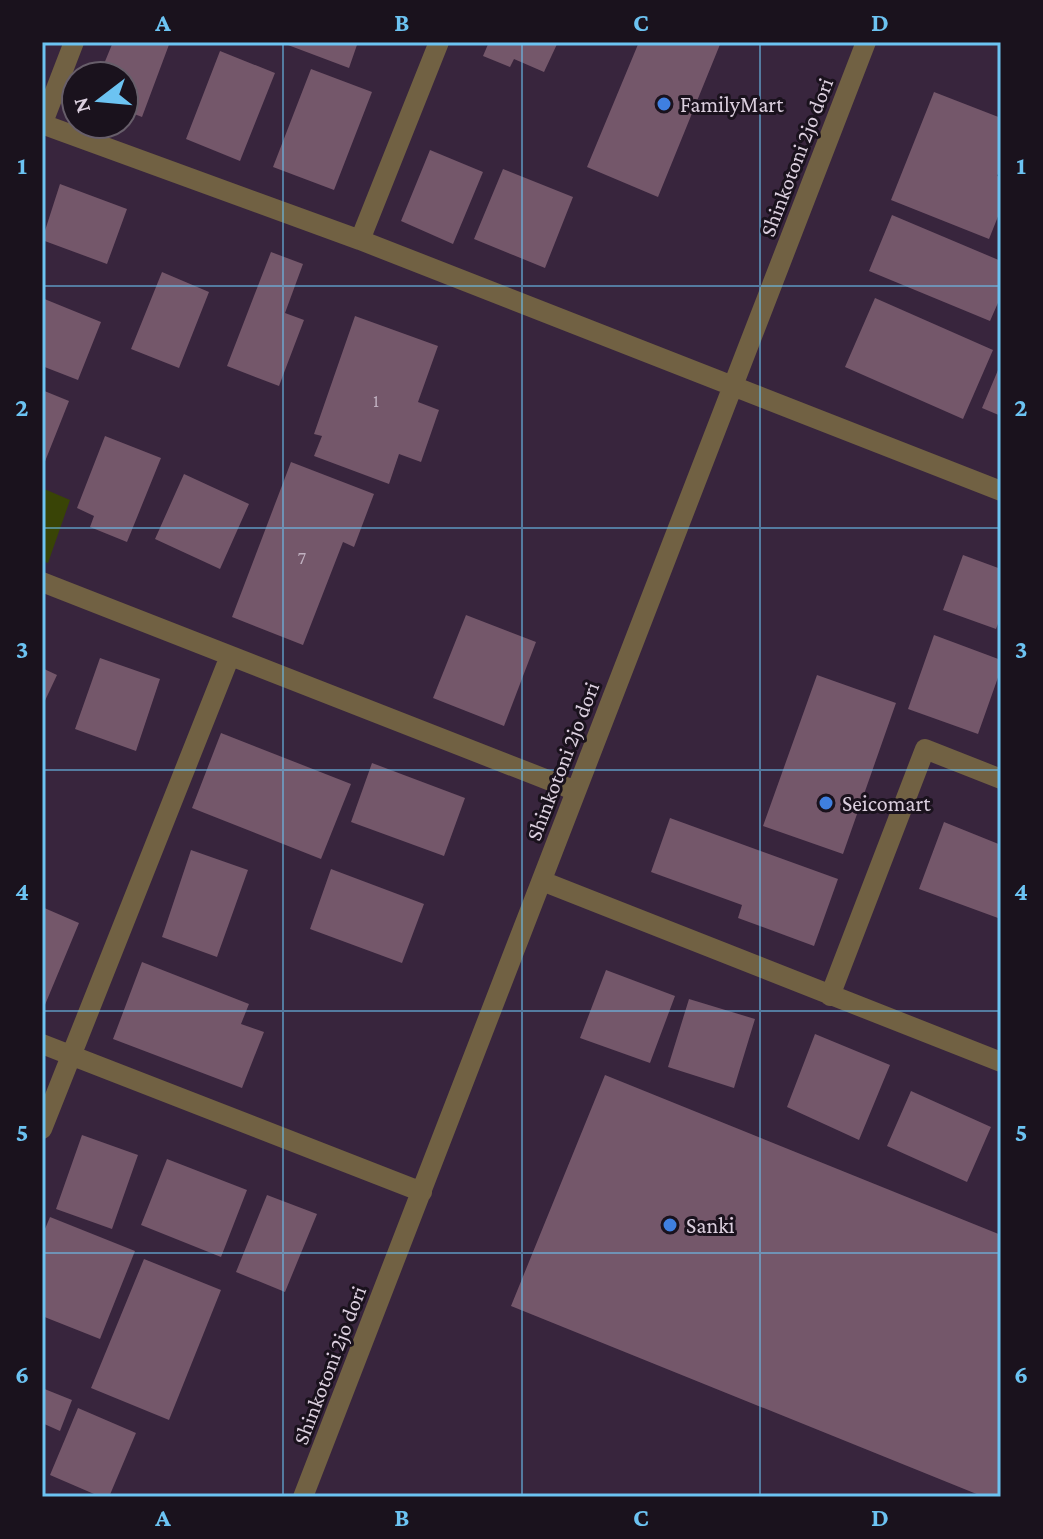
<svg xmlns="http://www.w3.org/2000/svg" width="1043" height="1539" font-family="'Crimson Pro',serif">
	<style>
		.green { fill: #394406 }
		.building { fill: #74576a }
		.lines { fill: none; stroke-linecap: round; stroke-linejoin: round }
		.minor { stroke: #716143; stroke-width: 20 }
		.grid { fill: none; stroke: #6cc3f2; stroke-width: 2; stroke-opacity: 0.55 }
		.shop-dot { fill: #3f7fe0; stroke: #1a121d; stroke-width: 3 }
		.labels { text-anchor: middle; stroke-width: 6; stroke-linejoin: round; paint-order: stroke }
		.number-label { font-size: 18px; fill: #c1b1c1 }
		.poi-label { font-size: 22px; fill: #dbcfde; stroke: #1a121d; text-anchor: start }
		.street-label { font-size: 22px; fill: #dbcfde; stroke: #1a121d }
		.neatline { fill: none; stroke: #6cc3f2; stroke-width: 3 }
		.grid-label { font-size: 26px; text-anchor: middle; font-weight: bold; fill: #6cc3f2 }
	</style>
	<rect width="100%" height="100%" fill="#38253d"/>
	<path class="green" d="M42 488 70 500 48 563 42 561Z"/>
	<path class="building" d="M113 42H170L142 117 124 110V76H99Z
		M280 42H358L349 68Z
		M489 42H558L544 72 514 59 510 67 483 56Z
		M639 42H721L658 197 587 167Z
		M220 51 275 73 240 161 186 139Z
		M311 69 372 92 334 190 273 167Z
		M934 92 1001 118V167L997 176 1001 177V209L989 239 891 200Z
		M430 150 483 172 453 244 401 221Z
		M503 169 573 197 545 268 474 239Z
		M60 184 127 209 107 264 42 240Z
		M892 215 1001 261V296L990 321 869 271Z
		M271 252 303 264 285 313 304 320 279 386 227 366Z
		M162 272 209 292 179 368 131 349Z
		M42 298 101 322 78 380 42 366Z
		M875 298 993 350 963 419 845 367Z
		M355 316 438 346 418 402 439 410 421 462 399 454 389 484 314 456 322 436 314 434Z
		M1001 363V416L982 408Z
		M42 390 69 401 42 469Z
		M105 436 161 458 127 542 90 527 94 516 77 508Z
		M291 462 374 494 354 547 343 542 303 645 232 617Z
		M184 474 249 504 220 569 155 539Z
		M963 555 1001 569V616L996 629 943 610Z
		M466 615 536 642 504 726 433 698Z
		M934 635 1001 660V669L978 734 908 709Z
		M100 658 160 679 136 751 75 729Z
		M42 668 57 675 42 707Z
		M817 675 896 703 843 854 763 826Z
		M221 733 351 784 321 859 192 808Z
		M372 763 465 798 444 856 351 822Z
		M670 818 838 879 814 946 738 918 742 905 651 872Z
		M944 822 1001 845V909L998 918 919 889Z
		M191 850 248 870 217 957 162 937Z
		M331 869 424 904 402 963 310 929Z
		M42 907 79 923 42 1012Z
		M142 962 249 1004 241 1024 264 1032 242 1088 113 1039Z
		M606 970 675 996 650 1063 580 1038Z
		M689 999 755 1019 734 1088 668 1067Z
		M815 1034 890 1065 859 1140 787 1107Z
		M605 1075 1001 1235V1497H984L511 1306Z
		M911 1091 991 1127 967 1182 887 1146Z
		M82 1135 138 1155 112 1229 56 1209Z
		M167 1159 247 1190 221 1257 141 1225Z
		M267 1195 317 1214 285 1292 236 1272Z
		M50 1217 135 1251 100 1339 42 1316V1236Z
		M144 1259 221 1290 169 1420 91 1388Z
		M42 1388 72 1400 60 1431 42 1423Z
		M78 1408 136 1433 109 1497H101L50 1475Z"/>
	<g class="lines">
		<path class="minor" d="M42 124 360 240 1001 491
			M42 125 74 42
			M360 240 439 42
			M42 582 576 791
			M542 881 1001 1062
			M830 996 925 749 1001 779
			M42 1044 422 1192
			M42 1129 230 656
			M303 1497 866 42"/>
	</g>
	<path class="grid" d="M283 42V1497M522 42V1497M760 42V1497M42 286H1001M42 528H1001M42 770H1001M42 1011H1001M42 1253H1001"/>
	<g class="shop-dot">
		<circle cx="664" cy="104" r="8"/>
		<circle cx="826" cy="803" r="8"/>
		<circle cx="670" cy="1225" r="8"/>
	</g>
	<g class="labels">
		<g class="number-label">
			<text x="376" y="407">1</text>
			<text x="302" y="564">7</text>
		</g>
		<g class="poi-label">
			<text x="680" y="112">FamilyMart</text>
			<text x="842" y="811">Seicomart</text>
			<text x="686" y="1233">Sanki</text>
		</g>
		<g class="street-label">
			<text transform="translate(796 157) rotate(-69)" y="8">Shinkotoni 2jo dori</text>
			<text transform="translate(562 761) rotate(-69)" y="8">Shinkotoni 2jo dori</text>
			<text transform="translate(329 1365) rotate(-69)" y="8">Shinkotoni 2jo dori</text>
		</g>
	</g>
	<rect width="1043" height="1539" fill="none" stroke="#1a121d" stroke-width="88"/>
	<g transform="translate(100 100) rotate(254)"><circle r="38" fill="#1a121d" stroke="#675e6a" stroke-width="2"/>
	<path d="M0-6L14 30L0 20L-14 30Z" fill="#6cc3f2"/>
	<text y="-12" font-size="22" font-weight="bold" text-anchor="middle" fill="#dbcfde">N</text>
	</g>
	<rect x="44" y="44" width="955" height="1451" class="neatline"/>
	<g class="grid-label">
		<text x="163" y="31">A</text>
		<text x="402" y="31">B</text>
		<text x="641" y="31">C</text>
		<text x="880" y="31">D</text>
		<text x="22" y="174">1</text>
		<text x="1021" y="174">1</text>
		<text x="22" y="416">2</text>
		<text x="1021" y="416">2</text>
		<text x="22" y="658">3</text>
		<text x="1021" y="658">3</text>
		<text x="22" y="900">4</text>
		<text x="1021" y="900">4</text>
		<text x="22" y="1141">5</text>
		<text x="1021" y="1141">5</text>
		<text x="22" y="1383">6</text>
		<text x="1021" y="1383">6</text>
		<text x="163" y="1526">A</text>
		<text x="402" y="1526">B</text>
		<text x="641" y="1526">C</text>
		<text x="880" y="1526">D</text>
	</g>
</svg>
